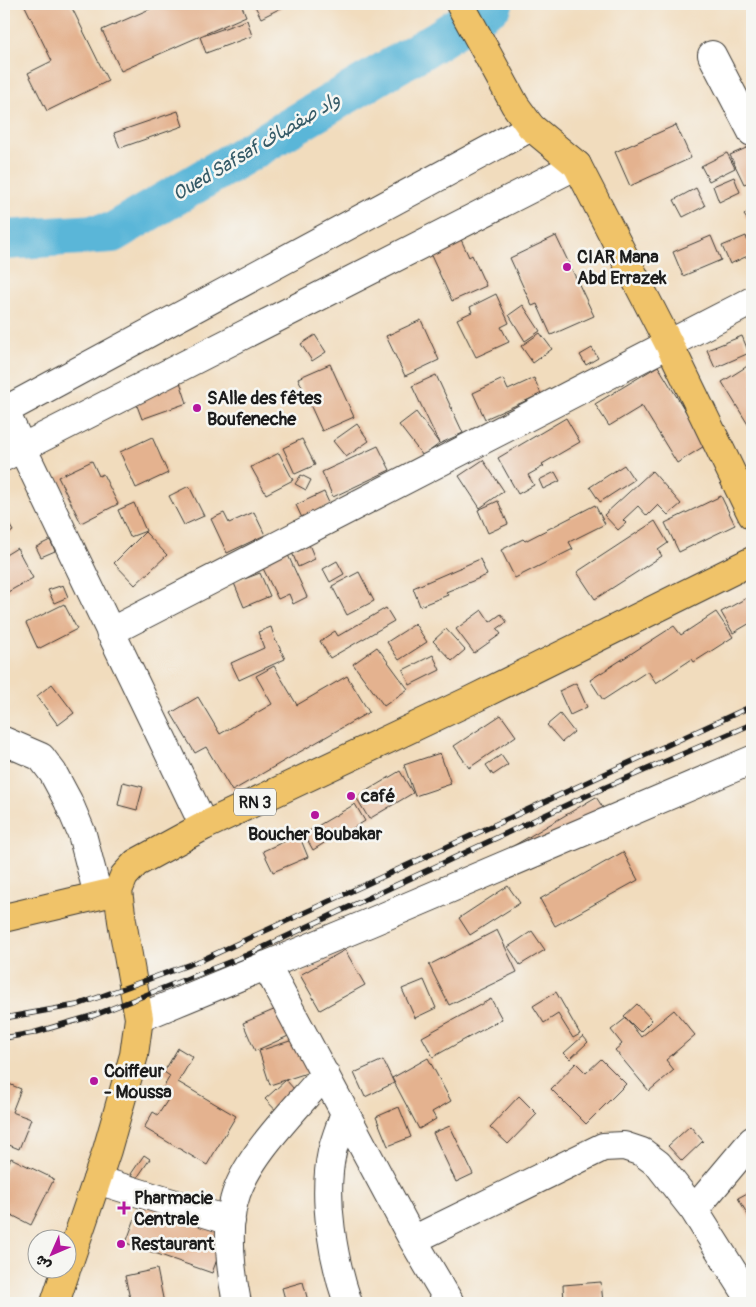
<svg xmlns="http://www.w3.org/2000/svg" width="756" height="1307" font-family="Pangolin,'Playpen Sans Arabic',sans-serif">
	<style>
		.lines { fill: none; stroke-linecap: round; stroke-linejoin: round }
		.river { stroke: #5ab6d8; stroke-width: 40 }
		.building { fill: #e4b28f }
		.minor-casing { stroke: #3c3934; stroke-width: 30 }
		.major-casing { stroke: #3c3934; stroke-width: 30 }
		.minor { stroke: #fff; stroke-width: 28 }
		.major { stroke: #f0c369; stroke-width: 28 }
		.rail-casing { stroke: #1c1c1c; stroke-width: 5.5 }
		.rail { stroke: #f6f6f2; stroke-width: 4; stroke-dasharray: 11; stroke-linecap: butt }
		.poi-dot { fill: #b5179e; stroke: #f6f6f2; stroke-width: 2 }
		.labels { text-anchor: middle; stroke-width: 5; stroke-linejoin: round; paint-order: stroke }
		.shield { fill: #f6f6f2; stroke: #5d5d5c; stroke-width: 1 }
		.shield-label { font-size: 16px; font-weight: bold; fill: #1c1c1c }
		.poi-label { font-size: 18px; font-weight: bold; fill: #1c1c1c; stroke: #f6f6f2; text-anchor: start }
		.water-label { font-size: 19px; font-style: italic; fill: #355a67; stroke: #f6f6f2 }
	</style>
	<rect width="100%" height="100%" fill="#f6f6f2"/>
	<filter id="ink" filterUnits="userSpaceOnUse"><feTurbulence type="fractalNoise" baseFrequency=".02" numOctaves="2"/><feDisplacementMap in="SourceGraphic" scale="10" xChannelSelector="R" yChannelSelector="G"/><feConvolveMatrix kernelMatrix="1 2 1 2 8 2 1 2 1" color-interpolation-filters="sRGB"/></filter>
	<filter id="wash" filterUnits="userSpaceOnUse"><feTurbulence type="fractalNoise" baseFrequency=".0096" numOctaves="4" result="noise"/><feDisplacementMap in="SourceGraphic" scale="20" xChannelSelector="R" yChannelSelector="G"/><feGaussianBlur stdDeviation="1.12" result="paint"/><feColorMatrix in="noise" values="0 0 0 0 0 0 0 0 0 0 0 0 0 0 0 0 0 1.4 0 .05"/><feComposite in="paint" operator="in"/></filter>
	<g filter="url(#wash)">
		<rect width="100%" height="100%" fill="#f1dcbd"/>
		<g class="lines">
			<path class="river" d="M4 240 112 233 438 40 493 4"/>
		</g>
		<g id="blocks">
			<path class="building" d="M24 4H70L108 81 47 111 28 73 52 61Z
				M161 4H241L246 16 121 71 102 30Z
				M254 4H289L261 18Z
				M247 20 252 36 206 53 200 37Z
				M178 111 183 126 120 148 114 133Z
				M676 125 691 158 630 186 615 152Z
				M751 146 752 150V181L744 184 730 155Z
				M727 153 735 168 709 181 701 166Z
				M734 177 740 192 719 202 713 186Z
				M696 188 705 206 683 217 674 200Z
				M752 208V226L744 215Z
				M458 233 469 257 472 255 486 286 452 301 427 247Z
				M556 236 594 316 551 335 537 304 532 306 510 258Z
				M711 236 721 260 683 276 673 252Z
				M746 236 752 254 730 264 722 246Z
				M496 294 509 323 501 327 509 342 476 357 457 319 472 312 470 307Z
				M523 305 540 331 525 341 509 315Z
				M421 320 439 360 405 376 386 336Z
				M540 333 552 349 533 363 521 346Z
				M315 335 326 352 312 361 301 344Z
				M742 336 749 353 715 368 707 350Z
				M592 348 598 358 586 365 580 355Z
				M330 364 354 417 322 431 298 378Z
				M749 365 752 371V431L722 382Z
				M658 366 706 445 677 463 642 406 609 426 595 404Z
				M436 375 463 433 439 444 423 456 399 425 416 412 439 443 412 386Z
				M534 378 541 394 485 419 473 393 503 379 508 390Z
				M179 379 187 403 142 419 133 395Z
				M566 418 580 442 542 464 544 466 528 475 534 485 518 494 498 458Z
				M357 424 369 441 346 457 333 441Z
				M152 437 168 473 136 488 120 452Z
				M302 439 315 465 295 474 283 448Z
				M378 446 390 470 333 497 322 472Z
				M279 453 293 480 266 494 251 467Z
				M483 460 504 491 480 508 459 476Z
				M92 461 99 476 103 474 118 504 81 523 58 477Z
				M624 465 634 480 600 502 590 487Z
				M652 471 681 504 668 515 658 505 647 516 638 506 623 520 626 523 618 530 604 515Z
				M555 472 560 481 543 489 539 480Z
				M301 475 311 480 306 490 295 484Z
				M189 486 204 516 184 525 169 496Z
				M324 492 330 505 302 518 296 505Z
				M721 496 735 525 679 552 665 523Z
				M498 501 508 524 488 533 478 510Z
				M134 503 146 531 130 537 118 510Z
				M595 505 605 524 569 542 573 549 515 578 501 550 523 539 525 541Z
				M254 512 265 535 227 553 211 519 224 513 229 523Z
				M4 516 13 531 4 537Z
				M655 521 668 543 658 550 662 556 595 599 577 572Z
				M145 532 167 555 135 585 114 563Z
				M50 540 55 551 41 557 36 547Z
				M308 542 315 559 298 567 291 550Z
				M283 544 307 597 293 604 289 594 278 599 257 556Z
				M17 548 33 578 6 593 4 589V556Z
				M480 559 487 575 446 592 448 595 420 606 413 588Z
				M337 561 344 574 330 582 323 569Z
				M359 572 374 601 347 615 332 586Z
				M260 573 270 596 244 607 234 583Z
				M63 585 68 597 54 603 48 590Z
				M752 595V622L733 633 721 612Z
				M64 604 77 629 38 649 26 623Z
				M386 608 394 621 330 658 320 641 335 631 338 636Z
				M482 610 490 622 501 614 507 622 497 629 501 634 474 653 456 629Z
				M716 612 733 637 694 662 692 659 656 683 648 671 603 700 590 680 674 626 681 635Z
				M415 624 427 642 399 660 387 642Z
				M271 627 276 642H277L285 659 239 680 231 663 264 648 258 632Z
				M446 629 465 650 452 661 433 641Z
				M377 647 408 689 384 706 353 664Z
				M433 655 440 670 410 685 403 670Z
				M274 666 297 705 347 676 369 712 232 791 206 747 195 753 171 713 198 697 220 734 272 704 256 676Z
				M576 683 587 707 570 715 559 691Z
				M52 684 74 713 58 725 37 696Z
				M560 714 574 732 562 742 547 725Z
				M501 715 516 736 469 768 454 746Z
				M440 753 451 784 415 796 404 765Z
				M501 755 508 765 493 775 486 765Z
				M400 771 413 793 369 819 356 797Z
				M123 782 143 787 137 810 118 805Z
				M596 797 609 817 505 851Z
				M355 804 365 821 344 834 342 832 313 850 304 834Z
				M299 835 308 857 273 872 263 851Z
				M623 852 638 880 555 926 540 899Z
				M508 886 520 903 470 935 459 918Z
				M497 930 517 972 449 1005 429 965Z
				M532 931 545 950 520 965 508 947Z
				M345 950 365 985 320 1010 300 975Z
				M424 980 436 1008 415 1018 402 989Z
				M556 992 580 1034 573 1038 558 1014 544 1023 533 1006Z
				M491 999 502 1019 433 1057 422 1037Z
				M637 1004 652 1020 640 1032 624 1016Z
				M283 1006 295 1033 255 1051 243 1023Z
				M674 1010 695 1035 666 1060 674 1070 649 1091 615 1050 622 1044 611 1030 626 1018 641 1037Z
				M583 1036 588 1042 570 1059 564 1053Z
				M299 1038 310 1072 270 1085 259 1051Z
				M178 1048 193 1057 178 1082 236 1116 207 1165 144 1128 153 1112 158 1115 169 1098 160 1093 170 1076 164 1072Z
				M428 1058 451 1101 432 1112 436 1119 419 1129 392 1078Z
				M601 1059 626 1084 586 1124 551 1089 576 1063 586 1073Z
				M383 1060 394 1083 365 1097 354 1073Z
				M286 1080 304 1100 284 1119 265 1099Z
				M4 1082 21 1089 12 1112 31 1119 19 1149 4 1143Z
				M519 1096 537 1114 508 1144 490 1127Z
				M399 1107 411 1137 388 1146 376 1117Z
				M450 1126 473 1174 456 1182 433 1133Z
				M690 1126 703 1141 682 1161 668 1146Z
				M144 1155 150 1159 137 1178 131 1174Z
				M11 1158 54 1179 31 1225 4 1211V1172Z
				M751 1191 752 1193V1222L738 1198Z
				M141 1202 227 1232 212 1273 126 1243Z
				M157 1269 164 1303H131L125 1276Z
				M303 1282 308 1301 300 1303H286L282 1288Z
				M601 1282 603 1303H564L563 1285Z"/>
		</g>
	</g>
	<g filter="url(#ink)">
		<use href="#blocks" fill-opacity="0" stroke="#3c3934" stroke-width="1"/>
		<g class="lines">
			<defs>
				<path id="minor" d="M712 55 752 132
					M4 410 204 826
					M4 411 531 127
					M4 457 577 165
					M110 632 752 301
					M4 741 41 757 53 773 68 801 82 834 98 895
					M266 965 413 1240 450 1303
					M139 1018 369 923 752 760
					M345 1112C341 1125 335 1139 332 1152 322 1198 333 1260 348 1303
					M97 1180 231 1221
					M694 1210 752 1141
					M413 1240 603 1147 624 1146 642 1152 658 1164 694 1210 752 1302
					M237 1303C231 1274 226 1229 234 1201 245 1157 296 1109 325 1074"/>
				<path id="major" d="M460 4 515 105 531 127 577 165 669 344 752 515
					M4 918 118 891
					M68 1265 107 1150 134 1055 139 1018 122 921 118 891 124 876 136 863 204 826 469 701 752 561
					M55 1303 66 1270"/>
			</defs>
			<use href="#minor" class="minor-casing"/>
			<use href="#major" class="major-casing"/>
			<use href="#minor" class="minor"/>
			<use href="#major" class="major"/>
			<defs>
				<path id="rail" d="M4 1018 77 1005 202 960 752 706
					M4 1038 33 1033 95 1015 247 955 590 794 752 724"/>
			</defs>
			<use href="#rail" class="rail-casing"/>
			<use href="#rail" class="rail"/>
		</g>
	</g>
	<g class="poi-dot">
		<circle cx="567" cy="267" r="5"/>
		<circle cx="197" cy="408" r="5"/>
		<circle cx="351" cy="796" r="5"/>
		<circle cx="315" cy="815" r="5"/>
		<circle cx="94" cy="1081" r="5"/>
		<path d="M121.5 1200.5h5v5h5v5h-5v5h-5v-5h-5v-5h5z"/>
		<circle cx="121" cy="1244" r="5"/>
	</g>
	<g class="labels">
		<rect class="shield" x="234" y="788.5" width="42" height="27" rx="4"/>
		<g class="shield-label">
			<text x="255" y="808">RN 3</text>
		</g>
		<g class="poi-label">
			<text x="577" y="263">CIAR Mana<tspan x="577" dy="21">Abd Errazek</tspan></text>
			<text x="207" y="404">SAlle des fêtes<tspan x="207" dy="21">Boufeneche</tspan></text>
			<text x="361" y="802">café</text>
			<text x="315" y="840" text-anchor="middle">Boucher Boubakar</text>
			<text x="104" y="1077">Coiffeur<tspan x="104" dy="21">- Moussa</tspan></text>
			<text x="134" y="1204">Pharmacie<tspan x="134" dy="21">Centrale</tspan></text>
			<text x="131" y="1250">Restaurant</text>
		</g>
		<g class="water-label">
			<text transform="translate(256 146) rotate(-31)" y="7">Oued Safsaf واد صفصاف</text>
		</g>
	</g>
	<rect width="756" height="1307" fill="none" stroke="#f6f6f2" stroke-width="20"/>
	<g transform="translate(52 1254) rotate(225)"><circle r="24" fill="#f6f6f2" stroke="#9f9f9c"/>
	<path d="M0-4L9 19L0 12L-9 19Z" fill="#b5179e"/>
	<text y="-8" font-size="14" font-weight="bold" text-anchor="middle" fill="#1c1c1c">ش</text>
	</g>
</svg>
